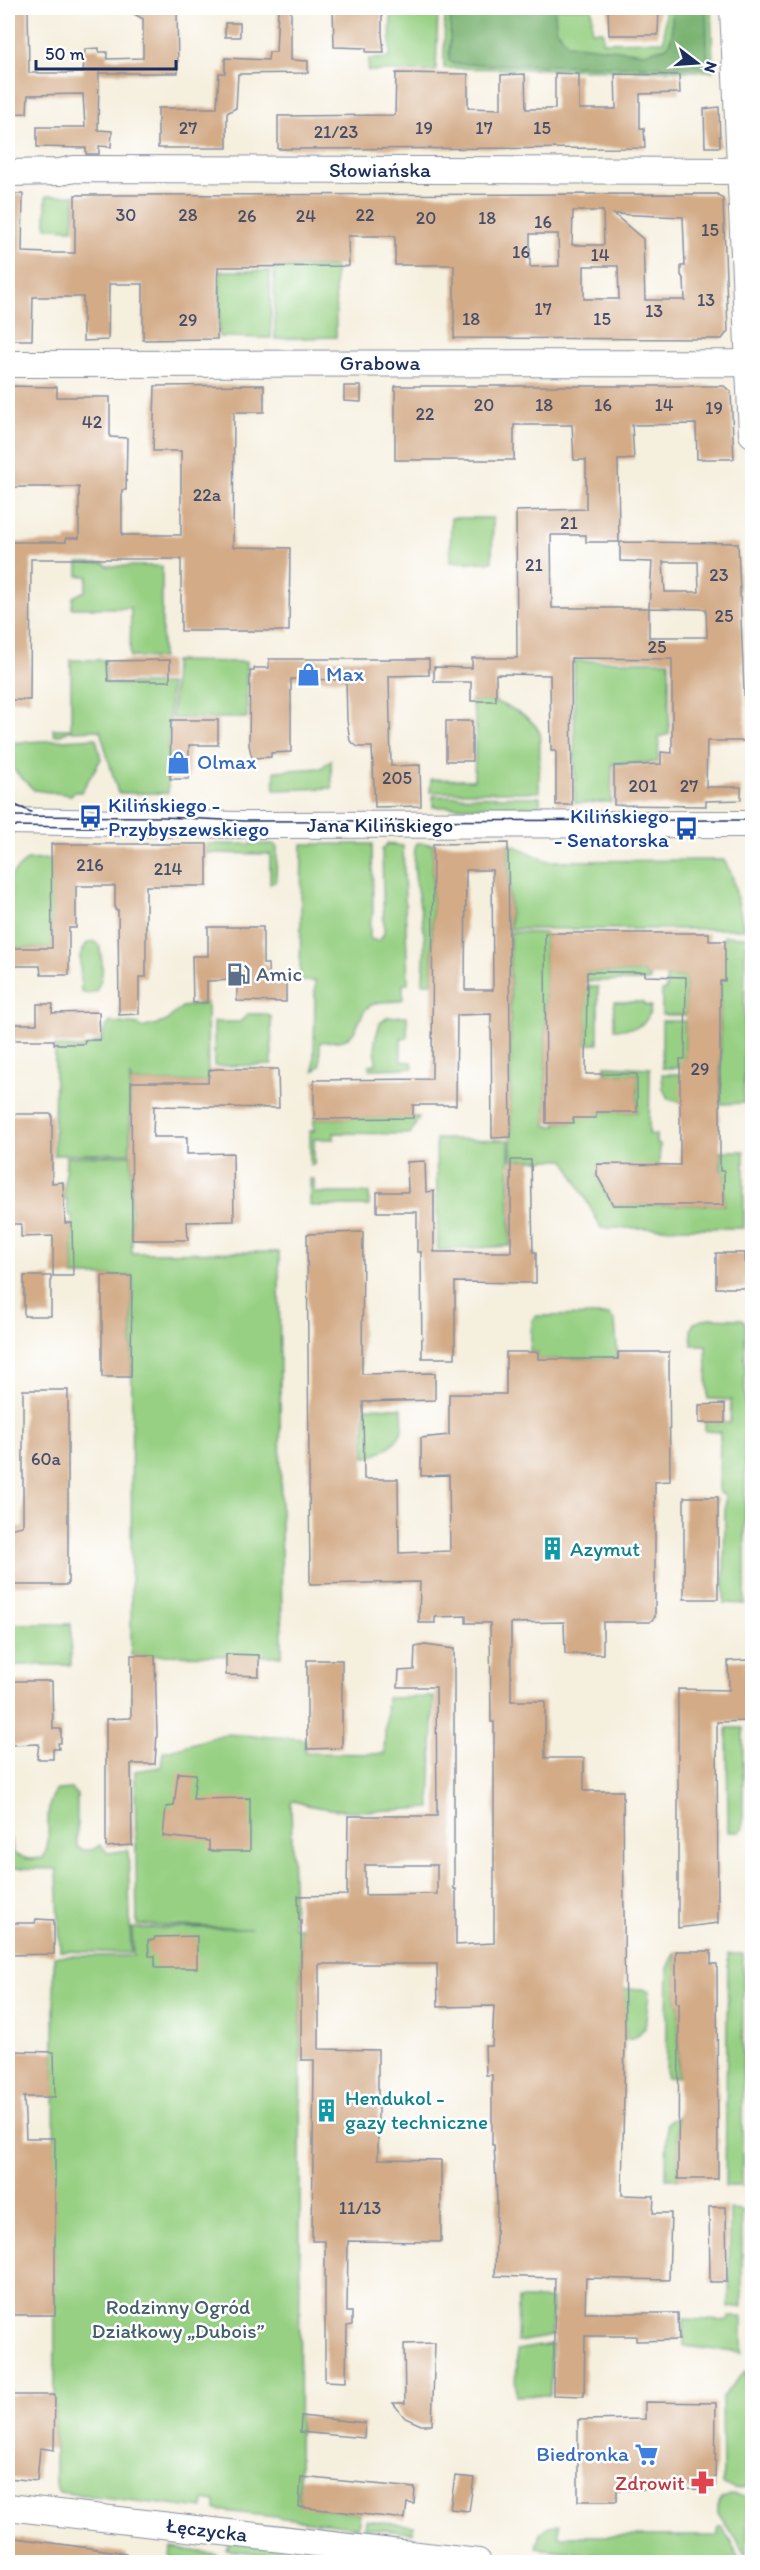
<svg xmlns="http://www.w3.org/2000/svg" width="760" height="2570" font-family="Itim,sans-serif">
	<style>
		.green { fill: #97d083; stroke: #598070; stroke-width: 1.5 }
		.forest { fill: #79b271; stroke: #4a7068; stroke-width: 1.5 }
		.building { fill: #d3ab87; fill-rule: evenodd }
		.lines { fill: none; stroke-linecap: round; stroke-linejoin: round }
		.minor-casing { stroke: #888f9e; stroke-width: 28 }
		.minor { stroke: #fff; stroke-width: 26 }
		.tram { stroke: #1b2f5e; stroke-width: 1.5 }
		.labels { text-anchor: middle; stroke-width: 5; stroke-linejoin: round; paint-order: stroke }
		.number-label { font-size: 18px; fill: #494e68 }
		.street-label { font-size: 21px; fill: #1b2f5e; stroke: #fff }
		.shop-label { font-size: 21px; fill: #366cbe; stroke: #fff; text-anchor: start }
		.transit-label { font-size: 21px; fill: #164399; stroke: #fff; text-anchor: start }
		.service-label { font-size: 21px; fill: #4e5e75; stroke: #fff; text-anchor: start }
		.culture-label { font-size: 21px; fill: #0d838f; stroke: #fff; text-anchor: start }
		.park-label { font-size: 21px; fill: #405f69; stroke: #fff }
		.health-label { font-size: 21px; fill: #be3a42; stroke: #fff; text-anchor: end }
	</style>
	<rect width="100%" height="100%" fill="#fff"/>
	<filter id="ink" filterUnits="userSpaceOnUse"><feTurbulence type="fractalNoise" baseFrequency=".0167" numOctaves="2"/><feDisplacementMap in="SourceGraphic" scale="12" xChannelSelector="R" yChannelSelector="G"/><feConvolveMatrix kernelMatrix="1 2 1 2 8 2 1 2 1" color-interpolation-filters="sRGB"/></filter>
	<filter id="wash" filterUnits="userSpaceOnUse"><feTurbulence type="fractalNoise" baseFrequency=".008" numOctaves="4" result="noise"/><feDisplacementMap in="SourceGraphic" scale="24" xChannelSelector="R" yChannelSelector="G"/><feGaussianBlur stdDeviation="1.35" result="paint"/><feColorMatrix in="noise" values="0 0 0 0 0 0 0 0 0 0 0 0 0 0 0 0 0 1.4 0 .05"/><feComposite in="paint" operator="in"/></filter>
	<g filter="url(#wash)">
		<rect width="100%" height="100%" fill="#f5efde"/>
		<path class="green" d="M391 8H438L436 71H368L369 59 390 58Z
			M445 8H592V31H603V42L664 41 665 8H711L713 71 444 68Z
			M75 195 73 229 46 228V196Z
			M274 267H335L336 337 275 339Z
			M220 271H270L271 338 219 337Z
			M451 518H493L492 562H450Z
			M78 563H104L107 566H162V658L130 657 131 608H72L73 597 85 591 88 576H78Z
			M71 660H105L107 684H170L168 793H118L100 730 69 731 60 735H54L53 729H71Z
			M174 661 246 662 247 718H172Z
			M574 661H669V734L659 737 658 762 612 764 611 802 575 803Z
			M471 701C477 701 485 700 491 701 507 705 533 717 540 733L539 792H430L431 779 474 780 476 722Z
			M96 738 101 759 81 792H74L71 795 34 790 8 764V743Z
			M331 760 332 788 274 790 275 771 321 768Z
			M433 796 540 797V807H433Z
			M416 843 433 844 432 983H423C423 967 426 948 424 932 421 903 410 872 416 843Z
			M508 843 548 861 724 860 732 875 744 929H510Z
			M207 844H273L277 847 276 881 270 884V854L207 853Z
			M302 844H372L373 913 370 923V939L379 941 384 934 382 850 387 844 403 846 408 983H403V999C394 1004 381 999 371 1005 357 1013 361 1034 343 1040 336 1042 327 1041 320 1042V1066L314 1071 315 981H300Z
			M52 859V948H8V878L27 860Z
			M510 932 545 933 546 1126H556V1123H573V1118L596 1112H637V1074H605V1066L650 1068 649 1134 656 1135V1143L660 1144 659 1165 597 1175 613 1205H724V1172L721 1171V1151H744V1228H601L565 1160H511Z
			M724 936 745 937 744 1103 721 1104 720 981Z
			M93 941 99 945C103 964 105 975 96 991L88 994 81 991 80 956 86 944Z
			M586 972H645V976H650V981H586Z
			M666 977H686V1015H662V991L666 990Z
			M586 987H598V1044H586Z
			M614 1002H643L644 1005 651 1006C648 1029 634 1029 614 1029Z
			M207 1003 208 1082H131L130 1075V1153L54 1155 55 1047 81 1048 102 1041 104 1030 110 1022 139 1025 142 1028 165 1022 182 1007Z
			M248 1014H266L271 1017 272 1065 214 1066V1022H240Z
			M407 1016V1038L401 1039V1061L412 1062 413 1068 369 1069V1065L376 1064 375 1040 380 1023 388 1017Z
			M662 1021H685V1059L680 1068H662Z
			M662 1074H680L685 1103 668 1099 663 1088Z
			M419 1117 411 1133 408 1134 334 1133V1139H314V1164L310 1165V1131H314V1119Z
			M436 1139 509 1140 510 1246 438 1250Z
			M131 1155 132 1253 279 1252 282 1656 131 1655 132 1276H73L72 1215H68L67 1199H64L66 1157Z
			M310 1179H314V1193H369V1206H310Z
			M609 1315 615 1321 618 1359H538V1352H530L532 1320 536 1316Z
			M709 1318 742 1319 745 1323V1604L724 1603 725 1494 719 1493 720 1432 705 1431V1422L730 1423 731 1400 708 1399 706 1345H692L691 1330 694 1323Z
			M365 1407 402 1408C402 1415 404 1426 401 1433 396 1444 377 1457 365 1457Z
			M8 1624H71V1665H8Z
			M434 1697 430 1808C384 1810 338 1816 294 1801L291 1803 294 1928H301L299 2506 360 2514 358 2527 216 2510V2502L204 2500 203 2509 59 2492 55 2483 54 1956H133L132 1928H252L137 1925 135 1771 161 1767 163 1752 225 1734 305 1739V1753L384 1754 387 1698Z
			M727 1728H743V1828L739 1832H728Z
			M71 1789 77 1795V1847C86 1852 92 1851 100 1845L108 1853 128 1850 131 1953 60 1951 57 1869 8 1868V1836L10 1839 14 1854 28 1859 43 1858C55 1837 40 1809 57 1790Z
			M676 1951V2002L679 2003 678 2077 666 2078 668 1968Z
			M728 1954H743L742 2186H725Z
			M624 1989H644L649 1992 645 2028 632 2039 625 2040Z
			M678 2116V2179H666L667 2123Z
			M730 2209 742 2210V2307H729Z
			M518 2299H552V2336L517 2342Z
			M729 2317H742V2353L684 2346V2319L728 2321Z
			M552 2344 550 2395 516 2396 517 2350Z
			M746 2371 747 2483 745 2487 734 2489 723 2485 722 2397Z
			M732 2495 744 2496 747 2500V2557L718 2513V2503L721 2498Z
			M366 2520 413 2526 412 2533 365 2528Z
			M559 2525V2536H718V2527H722L742 2562H665L536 2548 540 2533 549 2526Z
			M232 2542 357 2557V2562H336L226 2550Z
			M171 2548 216 2554V2562L170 2558Z"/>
		<path class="forest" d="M451 8H555L556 29 568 44 644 53 667 47 672 36V8H706L708 67 454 64 449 61Z"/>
		<g id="blocks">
			<path class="building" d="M8 8H28L29 73H83L85 49 99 48V52H107V59L143 58V19L124 8H177L178 73H99L98 130 112 131 111 147 99 146V154H86V148L37 147V127H85L83 94 28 95 27 113 8 114Z
				M278 8H291V60L308 61V73L238 74 236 108 227 113V148H158V108H217L219 73H225V58L268 60 269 52H276Z
				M333 8H382V34L384 52H366V48L334 47Z
				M608 8H659L658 35H609Z
				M225 23H240V37H225Z
				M396 73 468 74V108L501 109V75L525 74 526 109H555V73L579 74V109H616L615 74 679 75 680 93 640 94V128H644L645 148 278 149V116L395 115Z
				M719 107 720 147H705L704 109Z
				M8 194H23L22 252 49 253H75V195L717 194 723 199 728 331 722 339 454 338V265H395V236H348L349 266 218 267 217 339 143 340V284H109L108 340 83 341V297H33L32 340H8ZM573 211H603L604 245H572ZM614 214 683 217 685 266H681V275L684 280 685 300H645L643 239ZM530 234H558L559 266 530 267ZM584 266H618L619 299H584Z
				M264 385V412H234L233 547 290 548 289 631H181V559H31L30 700H8V542H66V538H79V487H8V386L57 387V397H110V437L127 438 126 490H122V535H181V451H153L155 386Z
				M344 386H361V402L344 401Z
				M395 386H724L731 392 734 459H697L696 424 632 425 634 459 618 460 619 542H586V535H551L552 608H649L652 562 620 561V542L738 543 746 741H707L706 787H741V800L706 801V806L614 805V766L661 764V752L672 753V659L571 658 572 805H556V751H551L550 675 496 674V701H471V682H434V667L472 668V658H517L516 511 586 509V460H574L572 425H514V460H395ZM663 562H698L699 592H665ZM649 608 706 609 707 637H649Z
				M269 659H429V675L389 676 391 766 420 765 421 806 375 807 372 747H358L350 741 347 720 346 680 291 679V752L271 753V757L252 758 249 745 250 671H254V668H269Z
				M170 660V681H108L107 661Z
				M171 720H218V745H189V779H170Z
				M446 721H472V761H446Z
				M508 843 511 1137 492 1138 491 1014 457 1015 456 1105H413V1118L314 1119V1080L432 1079 433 844ZM466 870H492L493 990H465Z
				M51 844H207V886H146V977H139V1014L119 1015 118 910H115V886H76V928H69V975H41L40 966H8V948H52Z
				M208 927H263V964H268L269 982 286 980V1002L237 1001V980L207 981V1003H193L192 956H208Z
				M545 933H709V941H725V981H720V1171H724V1205H613L597 1175V1164L680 1165V1059H685L686 977 645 976V972H587L586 1074H637V1112H596V1118H573L574 1123H546Z
				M37 1004H53L52 1013 99 1012 100 1040H85L84 1044H54V1040H8V1024H37Z
				M217 1069H278L279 1108 154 1106 153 1137H187V1154L233 1153 234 1221 187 1222 188 1240H132L131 1082H208L209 1070Z
				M14 1114H52V1183L63 1182 65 1223H72L73 1276H53V1236L21 1237V1224H8V1116Z
				M511 1160H531L533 1252H536V1283L455 1282V1358H422L421 1252H417V1212H377V1192H408L407 1162 425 1161 426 1192 434 1191V1252H511Z
				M363 1232 362 1374 435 1373V1400L363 1402 364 1479H398L399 1553 450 1551 449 1475 421 1476V1438L449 1435V1394H506V1352H538V1359H618V1352H669L670 1481 655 1482V1617L650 1622H603V1654H565L564 1622 511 1623V1701H545V1758H584V1791H623L625 2040 622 2195 654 2196 653 2213H671L669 2280 586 2278 585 2313H678L679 2340 636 2341V2336H585L584 2396 553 2395 555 2278 495 2276 497 2200 494 2145H492V2075H486L485 2046H492L494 2006 438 2007 437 1964H319V2049L378 2050V2159L441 2160V2242L348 2241 347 2312H352V2325L347 2326 346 2382 325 2381V2241H312L314 2060H301V1920H299L298 1896 347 1895 348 1816H437L436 1687H398L399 1671 414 1670 415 1647 425 1645 454 1649V1889H456V1945L494 1943V1722H491L490 1623H466V1616L435 1617V1623H419L420 1582 310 1584 307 1234ZM365 1865H437V1894L365 1895Z
				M716 1253H745L746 1288H716Z
				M24 1276H51V1316H24Z
				M102 1276H132L131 1377H102Z
				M23 1390H68V1585H8V1529L23 1526Z
				M725 1404V1423H699V1405Z
				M684 1497H718V1599H684Z
				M226 1654 259 1655V1676L226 1675Z
				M131 1655H155L157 1734 155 1764H131L132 1845 106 1847V1719L131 1718Z
				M307 1660H342V1748L307 1749Z
				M748 1660 747 1721 717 1722 718 1923 678 1928V1689L729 1690 728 1661Z
				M8 1681H52L53 1729H61V1743H58L59 1749H53V1759H37L39 1744 8 1745Z
				M178 1773 196 1774 193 1799 250 1798V1851H209V1841L163 1836 166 1807 174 1806Z
				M36 1919 54 1920V1954L8 1955V1923H35Z
				M197 1936V1968H155V1956H149L148 1940H154L155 1937Z
				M676 1951H711V1964H717L718 2179H678L679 2003H676Z
				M8 2051 54 2052 55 2097H24L26 2138H55V2315H8Z
				M709 2207H726L727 2282H710Z
				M435 2343 432 2425H421L405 2418 393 2403H405L404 2344Z
				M8 2395H55L54 2450 40 2448 37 2481 8 2478Z
				M645 2402 716 2403 715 2489 617 2490V2501H578V2420L645 2419Z
				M301 2416 365 2423 364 2438 300 2432Z
				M455 2476 474 2478 469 2511 450 2509Z
				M301 2477 415 2488 414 2504 407 2503 405 2519 299 2507Z
				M8 2537 126 2553 125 2562H8Z"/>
		</g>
	</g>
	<g filter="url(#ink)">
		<use href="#blocks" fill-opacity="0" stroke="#888f9e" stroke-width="1.5"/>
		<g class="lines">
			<defs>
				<path id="minor" d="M733 8 752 434
					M8 173 60 172 74 169 752 171
					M8 364 752 363
					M8 821 244 825 752 824
					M8 2507 478 2562"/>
			</defs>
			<use href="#minor" class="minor-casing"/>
			<use href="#minor" class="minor"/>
			<path class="tram" d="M8 802 31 812
				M8 816 163 817 244 821 752 820
				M8 826 235 829"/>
		</g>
	</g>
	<defs>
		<symbol id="shop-bare" viewBox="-9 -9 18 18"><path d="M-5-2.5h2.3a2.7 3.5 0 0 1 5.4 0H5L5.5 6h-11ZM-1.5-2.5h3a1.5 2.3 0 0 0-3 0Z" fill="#3f7fe0" stroke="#fff" stroke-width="2.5" paint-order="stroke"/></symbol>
		<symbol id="bus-bare" viewBox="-9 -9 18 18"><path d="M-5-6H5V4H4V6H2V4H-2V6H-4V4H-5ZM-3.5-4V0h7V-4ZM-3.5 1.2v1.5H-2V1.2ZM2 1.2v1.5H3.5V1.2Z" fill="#1a4fb4" stroke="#fff" stroke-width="2.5" paint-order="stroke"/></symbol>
		<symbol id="fuel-bare" viewBox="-9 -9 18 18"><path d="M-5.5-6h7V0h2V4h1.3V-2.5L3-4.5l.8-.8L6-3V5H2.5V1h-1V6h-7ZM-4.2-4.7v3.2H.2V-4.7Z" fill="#5c6f8a" stroke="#fff" stroke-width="2.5" paint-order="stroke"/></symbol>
		<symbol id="building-bare" viewBox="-9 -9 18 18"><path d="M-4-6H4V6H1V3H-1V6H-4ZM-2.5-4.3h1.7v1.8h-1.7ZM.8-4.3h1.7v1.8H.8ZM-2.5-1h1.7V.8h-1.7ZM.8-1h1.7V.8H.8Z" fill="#0f9aa8" stroke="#fff" stroke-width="2.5" paint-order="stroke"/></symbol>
		<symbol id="supermarket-bare" viewBox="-9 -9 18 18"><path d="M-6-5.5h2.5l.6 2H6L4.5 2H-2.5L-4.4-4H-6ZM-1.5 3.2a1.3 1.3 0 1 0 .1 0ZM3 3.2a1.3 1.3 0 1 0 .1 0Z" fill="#3f7fe0" stroke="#fff" stroke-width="2.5" paint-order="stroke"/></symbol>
		<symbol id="pharmacy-bare" viewBox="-9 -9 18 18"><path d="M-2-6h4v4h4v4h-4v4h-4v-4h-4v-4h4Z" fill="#e0444e" stroke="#fff" stroke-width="2.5" paint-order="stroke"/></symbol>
	</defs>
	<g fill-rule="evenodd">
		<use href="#shop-bare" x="292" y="658" width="33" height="33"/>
		<use href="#shop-bare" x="162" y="746" width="33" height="33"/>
		<use href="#bus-bare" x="74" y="800" width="33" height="33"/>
		<use href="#bus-bare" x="670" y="812" width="33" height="33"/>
		<use href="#fuel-bare" x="222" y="958" width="33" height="33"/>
		<use href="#building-bare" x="536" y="1532" width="33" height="33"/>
		<use href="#building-bare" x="310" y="2094" width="33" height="33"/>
		<use href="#supermarket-bare" x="630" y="2438" width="33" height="33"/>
		<use href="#pharmacy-bare" x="686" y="2466" width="33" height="33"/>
	</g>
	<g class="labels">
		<g class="number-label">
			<text x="188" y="134">27</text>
			<text x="424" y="134">19</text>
			<text x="484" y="134">17</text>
			<text x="542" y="134">15</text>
			<text x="336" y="138">21/23</text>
			<text x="126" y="221">30</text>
			<text x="188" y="221">28</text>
			<text x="365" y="221">22</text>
			<text x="247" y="222">26</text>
			<text x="306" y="222">24</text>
			<text x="426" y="224">20</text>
			<text x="487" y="224">18</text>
			<text x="543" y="228">16</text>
			<text x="710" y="236">15</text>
			<text x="521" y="258">16</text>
			<text x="600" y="261">14</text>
			<text x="706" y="306">13</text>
			<text x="543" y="315">17</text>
			<text x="654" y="317">13</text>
			<text x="471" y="325">18</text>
			<text x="602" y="325">15</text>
			<text x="188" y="326">29</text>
			<text x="484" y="411">20</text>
			<text x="544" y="411">18</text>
			<text x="603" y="411">16</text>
			<text x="664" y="411">14</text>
			<text x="714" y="414">19</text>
			<text x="425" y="420">22</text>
			<text x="92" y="428">42</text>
			<text x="207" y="501">22a</text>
			<text x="569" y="529">21</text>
			<text x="534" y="571">21</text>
			<text x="719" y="581">23</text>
			<text x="724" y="622">25</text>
			<text x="657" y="653">25</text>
			<text x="397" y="784">205</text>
			<text x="643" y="792">201</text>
			<text x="689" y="792">27</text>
			<text x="90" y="871">216</text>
			<text x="168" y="875">214</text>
			<text x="700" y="1075">29</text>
			<text x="46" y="1465">60a</text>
			<text x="360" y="2214">11/13</text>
		</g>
		<g class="street-label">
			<text x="380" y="177">Słowiańska</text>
			<text x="380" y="370">Grabowa</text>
			<text x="380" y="832">Jana Kilińskiego</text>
			<text transform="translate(207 2530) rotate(7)" y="7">Łęczycka</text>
		</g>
		<g class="shop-label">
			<text x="326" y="681">Max</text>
			<text x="197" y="769">Olmax</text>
			<text x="629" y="2461" text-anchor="end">Biedronka</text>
		</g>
		<g class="transit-label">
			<text x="108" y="812">Kilińskiego -<tspan x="108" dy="24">Przybyszewskiego</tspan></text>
			<text x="669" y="823" text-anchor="end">Kilińskiego<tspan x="669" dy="24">- Senatorska</tspan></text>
		</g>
		<g class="service-label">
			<text x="256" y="981">Amic</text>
		</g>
		<g class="culture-label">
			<text x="570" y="1556">Azymut</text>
			<text x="345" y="2105">Hendukol -<tspan x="345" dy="24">gazy techniczne</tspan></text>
		</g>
		<g class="park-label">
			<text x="178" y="2314">Rodzinny Ogród<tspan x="178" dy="24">Działkowy „Dubois”</tspan></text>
		</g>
		<g class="health-label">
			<text x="685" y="2490">Zdrowit</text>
		</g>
	</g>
	<rect width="760" height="2570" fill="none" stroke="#fff" stroke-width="30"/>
	<g transform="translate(697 63) rotate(107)" stroke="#ffffff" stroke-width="4.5" paint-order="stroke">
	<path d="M0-4.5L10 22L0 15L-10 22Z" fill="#1b2f5e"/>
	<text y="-9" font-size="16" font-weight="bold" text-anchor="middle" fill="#1b2f5e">N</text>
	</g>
	<path d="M36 60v9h140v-9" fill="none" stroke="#1b2f5e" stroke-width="3"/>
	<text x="45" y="60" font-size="18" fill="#1b2f5e" stroke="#ffffff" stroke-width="4.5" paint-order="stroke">50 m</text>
</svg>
